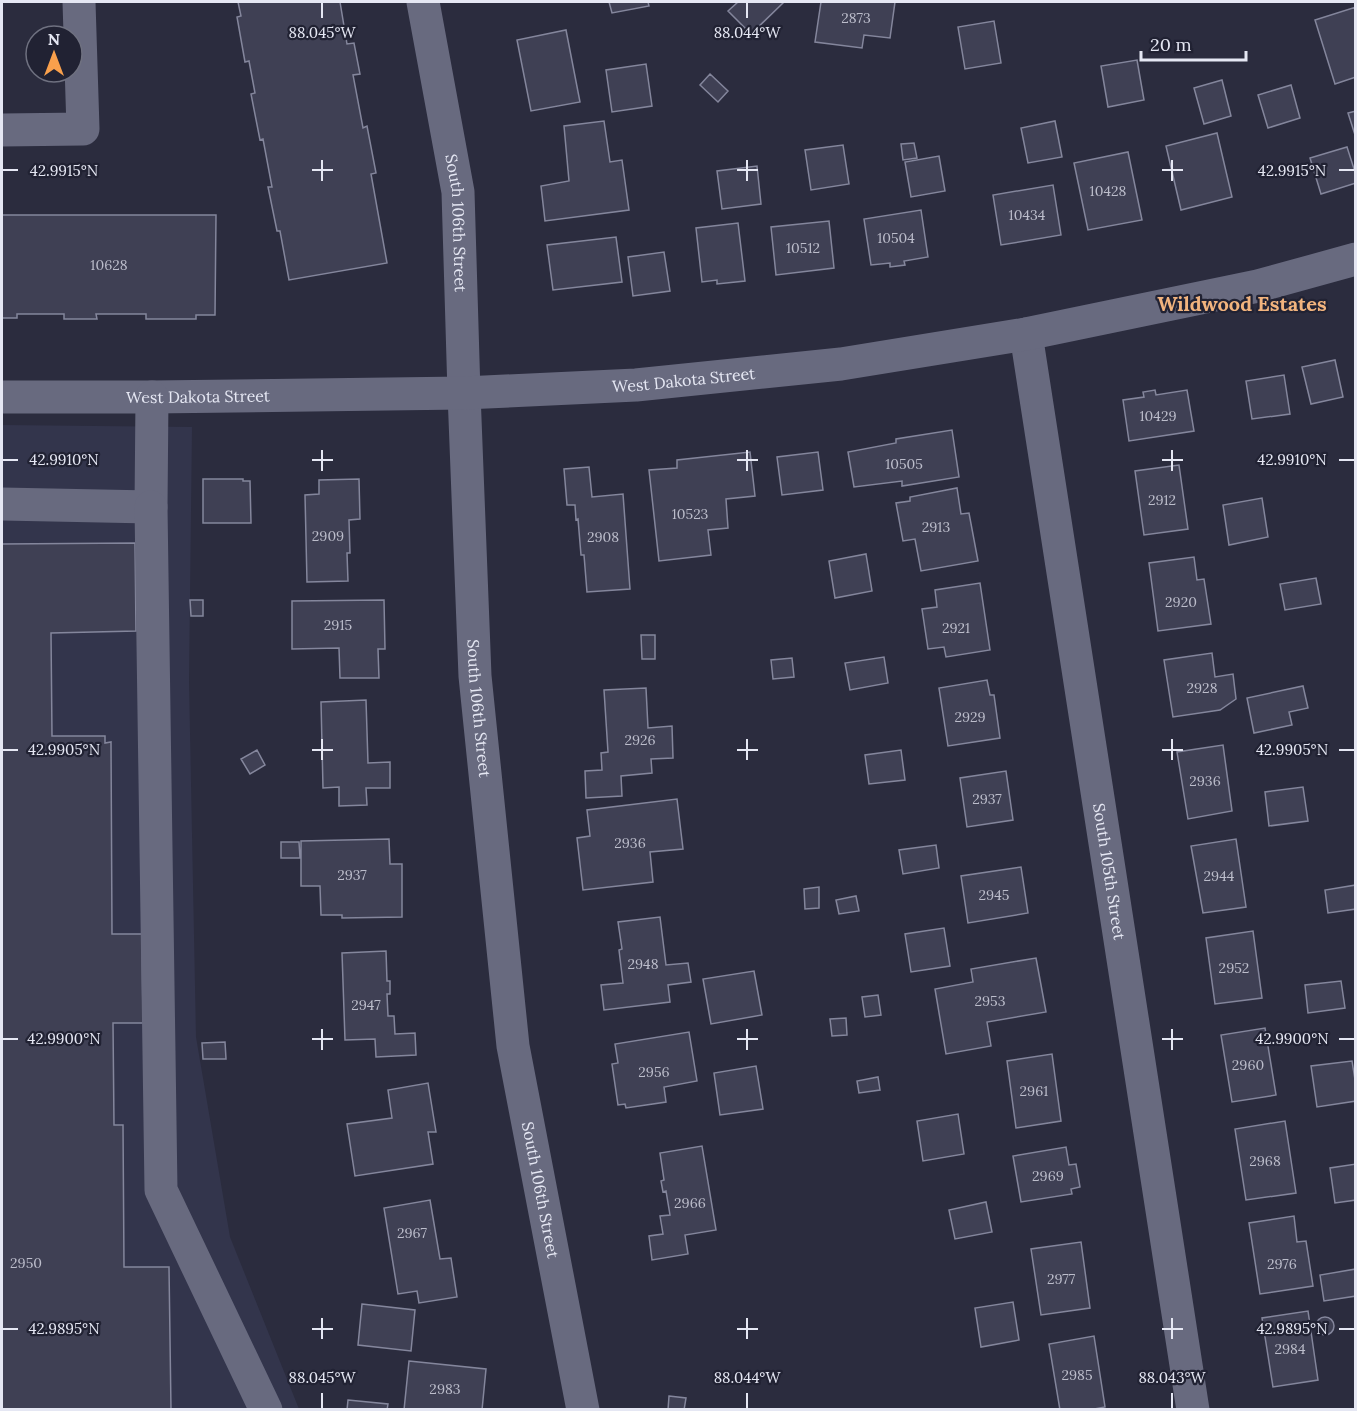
<svg xmlns="http://www.w3.org/2000/svg" width="1357" height="1411" font-family="Lora,serif">
	<style>
		.built { fill: #33354c }
		.building { fill: #3f4054; stroke: #84869c; stroke-width: 1.5 }
		.lines { fill: none; stroke-linecap: round; stroke-linejoin: round }
		.minor { stroke: #686a7f; stroke-width: 33 }
		.ticks { fill: none; stroke: #e5e7f3; stroke-width: 2 }
		.labels { text-anchor: middle; stroke-width: 4.5; stroke-linejoin: round; paint-order: stroke }
		.number-label { font-size: 14px; fill: #bcbdcb }
		.street-label { font-size: 16px; fill: #e5e7f3; stroke: #212233 }
		.quarter-label { font-size: 20px; font-weight: bold; fill: #f2b47e; stroke: #212233 }
		.ticks-label { font-size: 15px; text-anchor: middle; fill: #e5e7f3; stroke: #212233; stroke-width: 4.5; stroke-linejoin: round; paint-order: stroke }
	</style>
	<rect width="100%" height="100%" fill="#2b2c3e"/>
	<path class="built" d="M2 425 192 427 189 681 196 1037 230 1237 299 1409 2 1410Z"/>
	<path class="building" d="M238 2H340L347 44 354 43 360 74 353 75 363 128 367 126 376 173 371 174 387 263 289 280 280 231H277L268 187H272L263 139 260 140 251 94 255 93 249 61 245 62 237 17 241 16Z
		M609 2H648L649 6 612 13Z
		M738 2H784L751 34 728 11Z
		M821 2H895L890 38 864 35 862 48 815 42Z
		M1356 7V77L1335 84 1315 20Z
		M994 21 1001 63 965 69 958 27Z
		M566 30 580 102 531 111 517 40Z
		M1137 60 1144 100 1108 107 1101 66Z
		M646 64 652 106 612 112 606 70Z
		M710 74 728 91 718 102 700 85Z
		M1222 80 1231 116 1204 124 1194 88Z
		M1291 85 1300 118 1268 128 1258 95Z
		M1356 111V138L1348 113Z
		M604 121 610 162 622 160 629 210 545 221 541 186 569 181 564 126Z
		M1055 121 1062 157 1028 163 1021 128Z
		M1217 133 1232 197 1181 210 1166 146Z
		M914 143 917 158 903 160 901 144Z
		M843 145 849 184 811 190 805 150Z
		M1347 147 1356 175V183L1321 194 1310 158Z
		M1128 152 1142 220 1088 230 1074 163Z
		M939 156 945 191 911 197 905 162Z
		M757 166 761 204 722 209 717 171Z
		M1053 185 1061 235 1001 245 993 195Z
		M921 210 928 257 904 261 905 265 890 267V263L871 265 864 219Z
		M2 215H216L215 315H196V319H146V314H96L97 319H64V314H17V318H2Z
		M829 221 834 268 776 275 771 227Z
		M738 223 745 281 717 284V280L702 282 696 228Z
		M616 237 622 282 553 290 547 245Z
		M664 252 670 291 633 296 628 257Z
		M1335 360 1343 397 1311 404 1302 367Z
		M1284 375 1290 414 1252 419 1246 381Z
		M1155 390 1156 395 1187 390 1194 431 1129 441 1123 400 1144 397 1143 392Z
		M952 430 959 477 902 486V481L854 487 848 452 896 443V439Z
		M750 452 755 496 726 499 728 528 708 530 711 555 659 561 649 470 677 468V460Z
		M818 452 823 490 782 495 777 457Z
		M1179 465 1188 529 1144 535 1135 471Z
		M589 467 592 497 623 494 630 589 587 592 584 555H581L578 519 576 520 575 505H567L564 469Z
		M203 479H243V481H250L251 523H203Z
		M359 479 360 519 349 520 350 553H347L348 581 307 582 305 495 319 494V480Z
		M957 488 961 514 969 513 978 561 921 571 915 539 903 541 896 503 910 501V497Z
		M1262 498 1268 537 1229 545 1223 505Z
		M135 543 136 631 51 633 52 736H105V743L111 742 112 934H142L143 1023H113L114 1125H123L124 1267H169L171 1410H2V544Z
		M866 554 872 591 835 598 829 561Z
		M1194 557 1197 580 1204 579 1211 624 1158 631 1149 563Z
		M1316 578 1321 604 1285 610 1280 584Z
		M980 583 990 650 946 657 944 647 928 649 922 609 937 607 935 590Z
		M190 600H203V616H191Z
		M384 600 385 649H378L379 678H340L339 648 292 649V601Z
		M641 635H655V659H642Z
		M1212 653 1215 677 1233 674 1236 699 1220 710 1173 717 1164 660Z
		M884 657 888 683 850 690 845 663Z
		M792 658 794 677 773 679 771 660Z
		M987 680 990 695H994L1000 738 948 746 939 688Z
		M1303 686 1308 708 1289 712 1292 725 1254 733 1247 698Z
		M646 688 648 728 672 726 673 758 651 759 652 773 621 776 622 796 586 798 585 771 602 770 601 753 608 752 604 690Z
		M366 700 368 763 390 762V788H366L367 805 339 806V787L323 788 321 702Z
		M1223 745 1232 811 1188 819 1177 752Z
		M257 750 265 765 250 774 241 759Z
		M901 750 905 780 869 784 865 755Z
		M1006 771 1013 820 967 827 960 778Z
		M1303 787 1308 821 1269 826 1265 792Z
		M677 799 683 849 650 852 653 882 583 890 577 838 590 836 587 810Z
		M389 839 390 864H402V917L342 918V915H321L320 886H301V841Z
		M1236 839 1246 907 1203 913 1191 846Z
		M281 842H299L300 858H281Z
		M936 845 939 868 903 874 899 850Z
		M1021 867 1028 913 968 923 961 876Z
		M1356 885V909L1328 913 1325 890Z
		M819 887V908L805 909 804 889Z
		M856 896 859 911 839 914 836 900Z
		M660 917 666 965 688 963 691 982 668 985 670 1002 604 1010 601 985 623 983 619 950 622 949 618 922Z
		M944 928 950 966 911 972 905 934Z
		M1253 931 1262 998 1215 1004 1206 938Z
		M386 951 387 981H390V994H387L388 1016H394L395 1034 415 1033 416 1055 376 1057 375 1039 345 1040 342 953Z
		M1036 958 1046 1012 987 1022 991 1046 946 1054 935 989 973 982 971 969Z
		M754 971 762 1015 711 1024 703 979Z
		M1341 981 1345 1008 1308 1013 1305 985Z
		M878 995 881 1015 865 1017 862 997Z
		M846 1018 847 1035 832 1036 830 1019Z
		M1265 1028 1276 1095 1232 1102 1221 1035Z
		M689 1032 697 1081 664 1087 666 1102 626 1108 625 1104 618 1105 612 1064 618 1063 615 1044Z
		M225 1042 226 1059H203L202 1043Z
		M1052 1054 1061 1121 1016 1128 1007 1061Z
		M1352 1061 1356 1086V1101L1317 1107 1311 1066Z
		M756 1066 763 1109 720 1115 714 1073Z
		M878 1077 880 1090 859 1093 857 1081Z
		M428 1083 436 1132H428L433 1164 355 1176 347 1124 392 1118 388 1090Z
		M958 1114 964 1154 923 1161 917 1121Z
		M1285 1121 1296 1193 1246 1200 1235 1129Z
		M702 1146 716 1230 685 1235 688 1254 652 1260 649 1236 663 1234 660 1216 670 1215 666 1191 663 1192 661 1181 664 1180 660 1153Z
		M1066 1147 1069 1165 1076 1164 1080 1187 1071 1189 1072 1194 1021 1202 1013 1156Z
		M1356 1164V1200L1335 1203 1330 1168Z
		M430 1200 440 1259 451 1258 457 1297 419 1303 417 1291 398 1294 384 1208Z
		M986 1202 992 1232 955 1239 949 1210Z
		M1294 1216 1297 1242 1306 1241 1313 1286 1260 1294 1249 1223Z
		M1081 1242 1090 1308 1041 1315 1031 1249Z
		M1356 1269V1296L1324 1301 1320 1275Z
		M1013 1302 1019 1340 981 1347 975 1308Z
		M362 1304 415 1310 411 1351 358 1345Z
		M1308 1311 1318 1380 1273 1387 1262 1318Z
		M1316 1326a9 9 0 1 1 18 0a9 9 0 1 1-18 0Z
		M1094 1336 1105 1407 1089 1410H1060L1049 1344Z
		M409 1361 486 1369 482 1410H404Z
		M669 1396 686 1398 684 1410H668Z
		M348 1400 388 1404 387 1410H347Z"/>
	<g class="lines">
		<g class="minor">
			<path id="s1" d="M423 2 458 192 464 393 475 676 513 1046 583 1410"/>
			<path d="M2 130 83 129 79 2"/>
			<path id="s2" d="M1026 334 1193 1410"/>
			<path id="s3" d="M2 397H152L464 393 636 385 841 364 1026 334 1258 286 1356 259"/>
			<path d="M2 504 151 507 152 397"/>
			<path d="M151 507 161 1190 266 1410"/>
		</g>
	</g>
	<path class="ticks" d="M322 3V18M747 3V18M322 160V181M747 160V181M1172 160V181M3 170H18M312 170H333M737 170H758M1162 170H1183M1339 170H1354M322 450V471M747 450V471M1172 450V471M3 460H18M312 460H333M737 460H758M1162 460H1183M1339 460H1354M322 739V760M747 739V760M1172 739V760M3 750H18M312 750H333M737 750H758M1162 750H1183M1339 750H1354M322 1029V1050M747 1029V1050M1172 1029V1050M3 1039H18M312 1039H333M737 1039H758M1162 1039H1183M1339 1039H1354M322 1318V1339M747 1318V1339M1172 1318V1339M3 1329H18M312 1329H333M737 1329H758M1162 1329H1183M1339 1329H1354M322 1393V1408M747 1393V1408M1172 1393V1408"/>
	<g class="labels">
		<g class="number-label">
			<text x="856" y="23">2873</text>
			<text x="1108" y="196">10428</text>
			<text x="1027" y="220">10434</text>
			<text x="896" y="243">10504</text>
			<text x="803" y="253">10512</text>
			<text x="109" y="270">10628</text>
			<text x="1158" y="421">10429</text>
			<text x="904" y="469">10505</text>
			<text x="1162" y="505">2912</text>
			<text x="690" y="519">10523</text>
			<text x="936" y="532">2913</text>
			<text x="328" y="541">2909</text>
			<text x="603" y="542">2908</text>
			<text x="1181" y="607">2920</text>
			<text x="338" y="630">2915</text>
			<text x="956" y="633">2921</text>
			<text x="1202" y="693">2928</text>
			<text x="970" y="722">2929</text>
			<text x="640" y="745">2926</text>
			<text x="1205" y="786">2936</text>
			<text x="987" y="804">2937</text>
			<text x="630" y="848">2936</text>
			<text x="352" y="880">2937</text>
			<text x="1219" y="881">2944</text>
			<text x="994" y="900">2945</text>
			<text x="643" y="969">2948</text>
			<text x="1234" y="973">2952</text>
			<text x="990" y="1006">2953</text>
			<text x="366" y="1010">2947</text>
			<text x="1248" y="1070">2960</text>
			<text x="654" y="1077">2956</text>
			<text x="1034" y="1096">2961</text>
			<text x="1265" y="1166">2968</text>
			<text x="1048" y="1181">2969</text>
			<text x="690" y="1208">2966</text>
			<text x="412" y="1238">2967</text>
			<text x="26" y="1268">2950</text>
			<text x="1282" y="1269">2976</text>
			<text x="1061" y="1284">2977</text>
			<text x="1290" y="1354">2984</text>
			<text x="1077" y="1380">2985</text>
			<text x="445" y="1394">2983</text>
		</g>
		<g class="street-label">
			<text dy="6" stroke="none"><textPath href="#s1" startOffset="224">South 106th Street</textPath></text>
			<text dy="6" stroke="none"><textPath href="#s3" startOffset="682">West Dakota Street</textPath></text>
			<text dy="6" stroke="none"><textPath href="#s3" startOffset="196">West Dakota Street</textPath></text>
			<text dy="6" stroke="none"><textPath href="#s1" startOffset="710">South 106th Street</textPath></text>
			<text dy="6" stroke="none"><textPath href="#s2" startOffset="544">South 105th Street</textPath></text>
			<text dy="6" stroke="none"><textPath href="#s1" startOffset="1196">South 106th Street</textPath></text>
		</g>
		<g class="quarter-label">
			<text x="1242" y="311">Wildwood Estates</text>
		</g>
	</g>
	<g class="ticks-label">
		<text x="322" y="38">88.045°W</text>
		<text x="747" y="38">88.044°W</text>
		<text x="64" y="176">42.9915°N</text>
		<text x="1292" y="176">42.9915°N</text>
		<text x="64" y="465">42.9910°N</text>
		<text x="1292" y="465">42.9910°N</text>
		<text x="64" y="755">42.9905°N</text>
		<text x="1292" y="755">42.9905°N</text>
		<text x="64" y="1044">42.9900°N</text>
		<text x="1292" y="1044">42.9900°N</text>
		<text x="64" y="1334">42.9895°N</text>
		<text x="1292" y="1334">42.9895°N</text>
		<text x="322" y="1383">88.045°W</text>
		<text x="747" y="1383">88.044°W</text>
		<text x="1172" y="1383">88.043°W</text>
	</g>
	<rect width="1357" height="1411" fill="none" stroke="#e5e7f3" stroke-width="6"/>
	<g transform="translate(54 54)"><circle r="28" fill="#212233" stroke="#6f7180" stroke-width="1.5"/>
	<path d="M0-4.5L10 22L0 15L-10 22Z" fill="#f9a04c"/>
	<text y="-9" font-size="16" font-weight="bold" text-anchor="middle" fill="#e5e7f3">N</text>
	</g>
	<path d="M1141 51v9h105v-9" fill="none" stroke="#e5e7f3" stroke-width="3"/>
	<text x="1150" y="51" font-size="18" fill="#e5e7f3" stroke="#212233" stroke-width="4.5" paint-order="stroke">20 m</text>
</svg>
